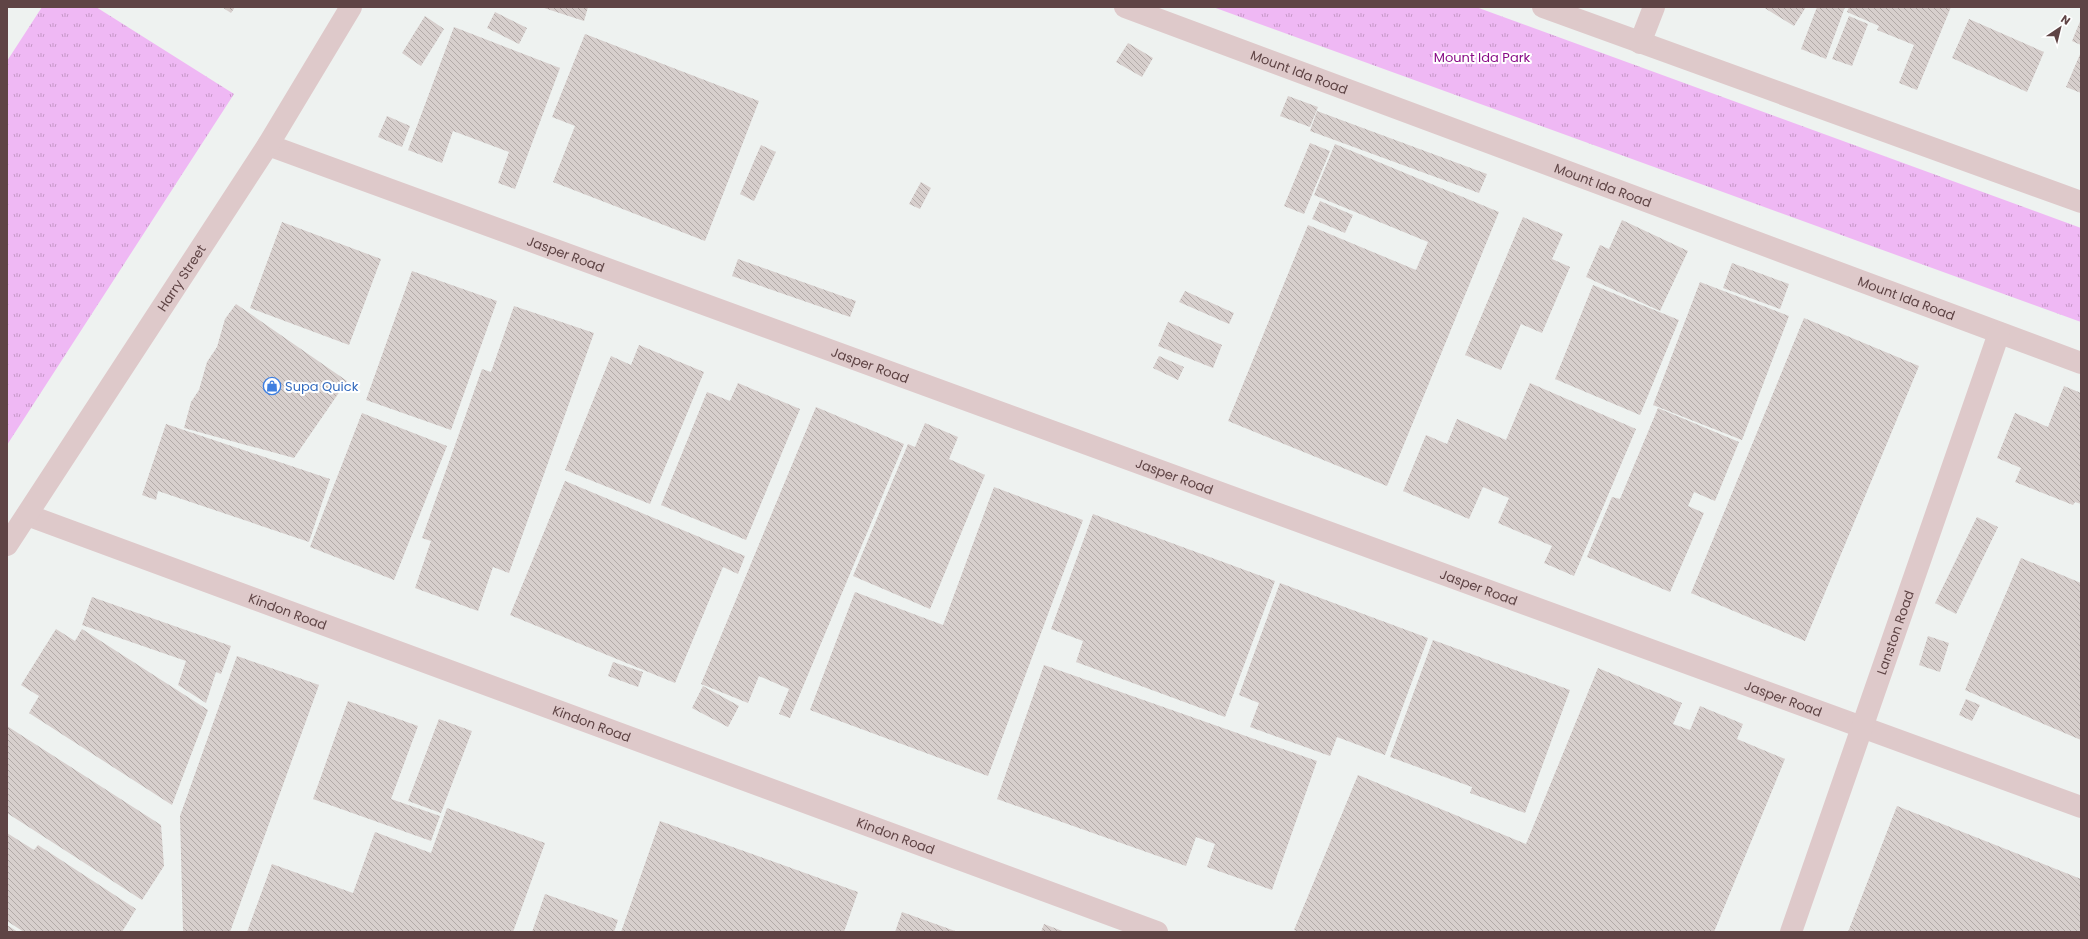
<svg xmlns="http://www.w3.org/2000/svg" width="2088" height="939" font-family="Poppins,sans-serif">
	<style>
		.park { fill: url(#park-tufts) }
		.building { fill: url(#building-back-hatch) }
		.lines { fill: none; stroke-linecap: round; stroke-linejoin: round }
		.minor { stroke: #dec9ca; stroke-width: 22 }
		.labels { text-anchor: middle; stroke-width: 4; stroke-linejoin: round; paint-order: stroke }
		.park-label { font-size: 13px; fill: #890c87; stroke: #fff }
		.street-label { font-size: 13px; fill: #5f4445; stroke: #fff }
		.shop-label { font-size: 13px; fill: #366cbe; stroke: #fff; text-anchor: start }
	</style>
	<defs>
		<pattern id="park-tufts" width="24" height="20" patternUnits="userSpaceOnUse"><rect width="24" height="20" fill="#efb8f4"/><path d="M3 7l-1-3M5 7V3M7 7l1-3M15 17l-1-3M17 17v-4M19 17l1-3" fill="none" stroke="#c597c7"/></pattern>
		<pattern id="building-back-hatch" width="6" height="6" patternUnits="userSpaceOnUse"><rect width="6" height="6" fill="#d7cfcd"/><path d="M-1 5l2 2M0 0l6 6M5-1l2 2" fill="none" stroke="#b2aaa8"/></pattern>
	</defs>
	<rect width="100%" height="100%" fill="#eef2f0"/>
	<path class="park" d="M42 7H96L234 94 7 445V61Z
		M1213 7H1476L2081 228V322Z"/>
	<path class="building" d="M222 7H235L231 13Z
		M541 7H588L584 21Z
		M1763 7H1806L1794 26Z
		M1817 7H1845L1826 59 1801 49Z
		M1849 7H1951L1917 90 1899 83 1914 45 1877 30 1879 26 1847 12Z
		M495 12 527 28 519 44 487 28Z
		M425 16 444 29 421 66 402 53Z
		M1849 16 1868 24 1852 66 1832 59Z
		M1969 19 2044 52 2027 92 1952 58Z
		M2081 19V45L2072 41Z
		M454 27 560 68 515 189 498 183 509 152 453 131 442 163 408 150Z
		M585 34 759 101 705 241 553 182 575 126 552 117Z
		M1128 43 1153 58 1142 77 1116 62Z
		M2081 52V93L2066 87Z
		M1288 96 1318 107 1310 127 1280 116Z
		M1317 111 1487 174 1479 193 1310 131Z
		M387 116 410 126 402 147 378 137Z
		M1310 143 1330 151 1304 214 1284 206Z
		M1335 144 1499 212 1387 486 1228 421 1308 225 1416 270 1428 242 1314 195Z
		M761 145 776 152 754 201 740 194Z
		M921 182 931 188 920 209 909 204Z
		M1320 201 1353 215 1345 233 1312 219Z
		M1523 217 1563 234 1552 259 1570 267 1542 333 1521 324 1501 370 1465 355Z
		M1622 220 1688 251 1660 311 1586 277 1600 245 1609 249Z
		M282 222 381 259 349 345 250 308Z
		M738 259 856 301 850 317 732 276Z
		M1732 263 1789 284 1780 309 1723 288Z
		M412 271 497 301 451 430 366 400Z
		M1700 282 1789 316 1742 440 1653 405Z
		M1593 285 1679 320 1640 415 1555 379Z
		M1185 291 1234 313 1229 324 1179 302Z
		M236 304 347 381 294 458 184 428 191 402 199 390 207 362 217 347 225 319Z
		M514 306 594 333 509 573 493 567 478 611 415 588 431 541 422 538 482 369 491 372Z
		M1804 318 1919 366 1805 641 1691 593Z
		M1168 322 1222 345 1213 368 1158 346Z
		M639 345 704 372 650 504 565 470 611 356 631 365Z
		M1159 356 1184 367 1178 380 1153 368Z
		M738 383 800 409 746 540 661 505 707 392 730 401Z
		M1530 383 1636 429 1574 576 1544 563 1552 546 1498 523 1509 498 1483 487 1469 519 1403 491 1426 435 1447 444 1457 419 1506 440Z
		M2064 386 2081 393V504L2075 502 2073 505 2015 482 2021 468 1997 458 2015 413 2048 427Z
		M816 407 904 444 790 718 779 714 789 689 759 676 748 703 701 684Z
		M1658 408 1739 442 1715 501 1694 492 1688 506 1704 513 1670 592 1587 557 1612 497 1620 499Z
		M362 413 447 446 394 580 310 547Z
		M925 423 958 437 949 459 985 475 930 609 853 576 908 444 915 447Z
		M166 424 330 479 309 542 158 491 156 500 142 495Z
		M565 481 745 556 738 574 723 567 675 683 510 615Z
		M994 487 1083 520 988 776 810 710 855 592 943 625Z
		M1093 514 1275 581 1225 717 1076 662 1083 641 1051 629Z
		M1977 517 1998 527 1956 614 1935 603Z
		M2021 558 2081 583V740L1965 690Z
		M1280 583 1428 638 1385 755 1337 737 1330 756 1250 727 1259 703 1239 695Z
		M92 597 231 646 221 674 216 672 206 703 178 685 186 661 82 625Z
		M56 629 75 641 82 629 208 710 172 805 29 713 39 696 21 685Z
		M1928 636 1949 643 1940 672 1919 665Z
		M1433 640 1570 690 1525 813 1470 793 1472 787 1390 757Z
		M237 656 319 685 230 932H183L180 816Z
		M613 662 643 672 638 687 608 676Z
		M1044 665 1317 761 1272 890 1207 867 1215 844 1196 837 1186 866 997 799Z
		M1598 668 1682 703 1673 724 1690 730 1700 706 1743 724 1737 739 1785 759 1714 932H1300L1294 930 1358 775 1526 844Z
		M703 686 739 706 728 727 692 708Z
		M1966 699 1980 705 1972 721 1959 715Z
		M348 701 418 726 391 799 440 816 431 841 313 799Z
		M439 719 472 731 441 813 408 801Z
		M7 726 161 825 164 866 142 900 7 813Z
		M1897 806 2081 879V932H1848Z
		M447 808 545 843 513 932H247L272 864 353 893 375 832 431 853Z
		M660 821 858 892 844 932H621Z
		M7 833 34 850 38 845 136 909 122 932H24L7 921Z
		M545 894 618 920 614 932H532Z
		M902 912 958 932H895Z
		M1044 924 1065 932H1041Z
		M7 925 18 932H7Z"/>
	<g class="lines">
		<g class="minor">
			<path id="s1" d="M1125 7 2081 363"/>
			<path d="M1543 7 2081 202"/>
			<path d="M1640 43 1654 7"/>
			<path id="s2" d="M268 145 2081 807"/>
			<path id="s3" d="M27 515 1157 932"/>
			<path id="s4" d="M7 545 268 145 351 7"/>
			<path id="s5" d="M1791 932 1999 333"/>
		</g>
	</g>
	<defs>
		<symbol id="shop-ring" viewBox="-11 -11 22 22"><circle r="9.5" fill="#fff" stroke="#3f7fe0" stroke-width="1.5"/><path d="M-5-2.5h2.3a2.7 3.5 0 0 1 5.4 0H5L5.5 6h-11ZM-1.5-2.5h3a1.5 2.3 0 0 0-3 0Z" fill="#3f7fe0"/></symbol>
	</defs>
	<g fill-rule="evenodd">
		<use href="#shop-ring" x="262" y="376" width="20" height="20"/>
	</g>
	<g class="labels">
		<g class="park-label">
			<text x="1482" y="62">Mount Ida Park</text>
		</g>
		<g class="street-label">
			<text dy="5" stroke="none"><textPath href="#s1" startOffset="186">Mount Ida Road</textPath></text>
			<text dy="5" stroke="none"><textPath href="#s1" startOffset="510">Mount Ida Road</textPath></text>
			<text dy="5" stroke="none"><textPath href="#s2" startOffset="317">Jasper Road</textPath></text>
			<text dy="5" stroke="none"><textPath href="#s4" startOffset="319">Harry Street</textPath></text>
			<text dy="5" stroke="none"><textPath href="#s1" startOffset="834">Mount Ida Road</textPath></text>
			<text dy="5" stroke="none"><textPath href="#s2" startOffset="641">Jasper Road</textPath></text>
			<text dy="5" stroke="none"><textPath href="#s2" startOffset="965">Jasper Road</textPath></text>
			<text dy="5" stroke="none"><textPath href="#s2" startOffset="1289">Jasper Road</textPath></text>
			<text dy="5" stroke="none"><textPath href="#s3" startOffset="278">Kindon Road</textPath></text>
			<text dy="5" stroke="none"><textPath href="#s5" startOffset="317">Lanston Road</textPath></text>
			<text dy="5" stroke="none"><textPath href="#s2" startOffset="1613">Jasper Road</textPath></text>
			<text dy="5" stroke="none"><textPath href="#s3" startOffset="602">Kindon Road</textPath></text>
			<text dy="5" stroke="none"><textPath href="#s3" startOffset="926">Kindon Road</textPath></text>
		</g>
		<g class="shop-label">
			<text x="285" y="391">Supa Quick</text>
		</g>
	</g>
	<rect width="2088" height="939" fill="none" stroke="#5f4445" stroke-width="16"/>
	<g transform="translate(2060 28) rotate(35)" stroke="#ffffff" stroke-width="3" paint-order="stroke">
	<path d="M0-3L7 15L0 10L-7 15Z" fill="#5f4445"/>
	<text y="-6" font-size="11" font-weight="bold" text-anchor="middle" fill="#5f4445">N</text>
	</g>
</svg>
